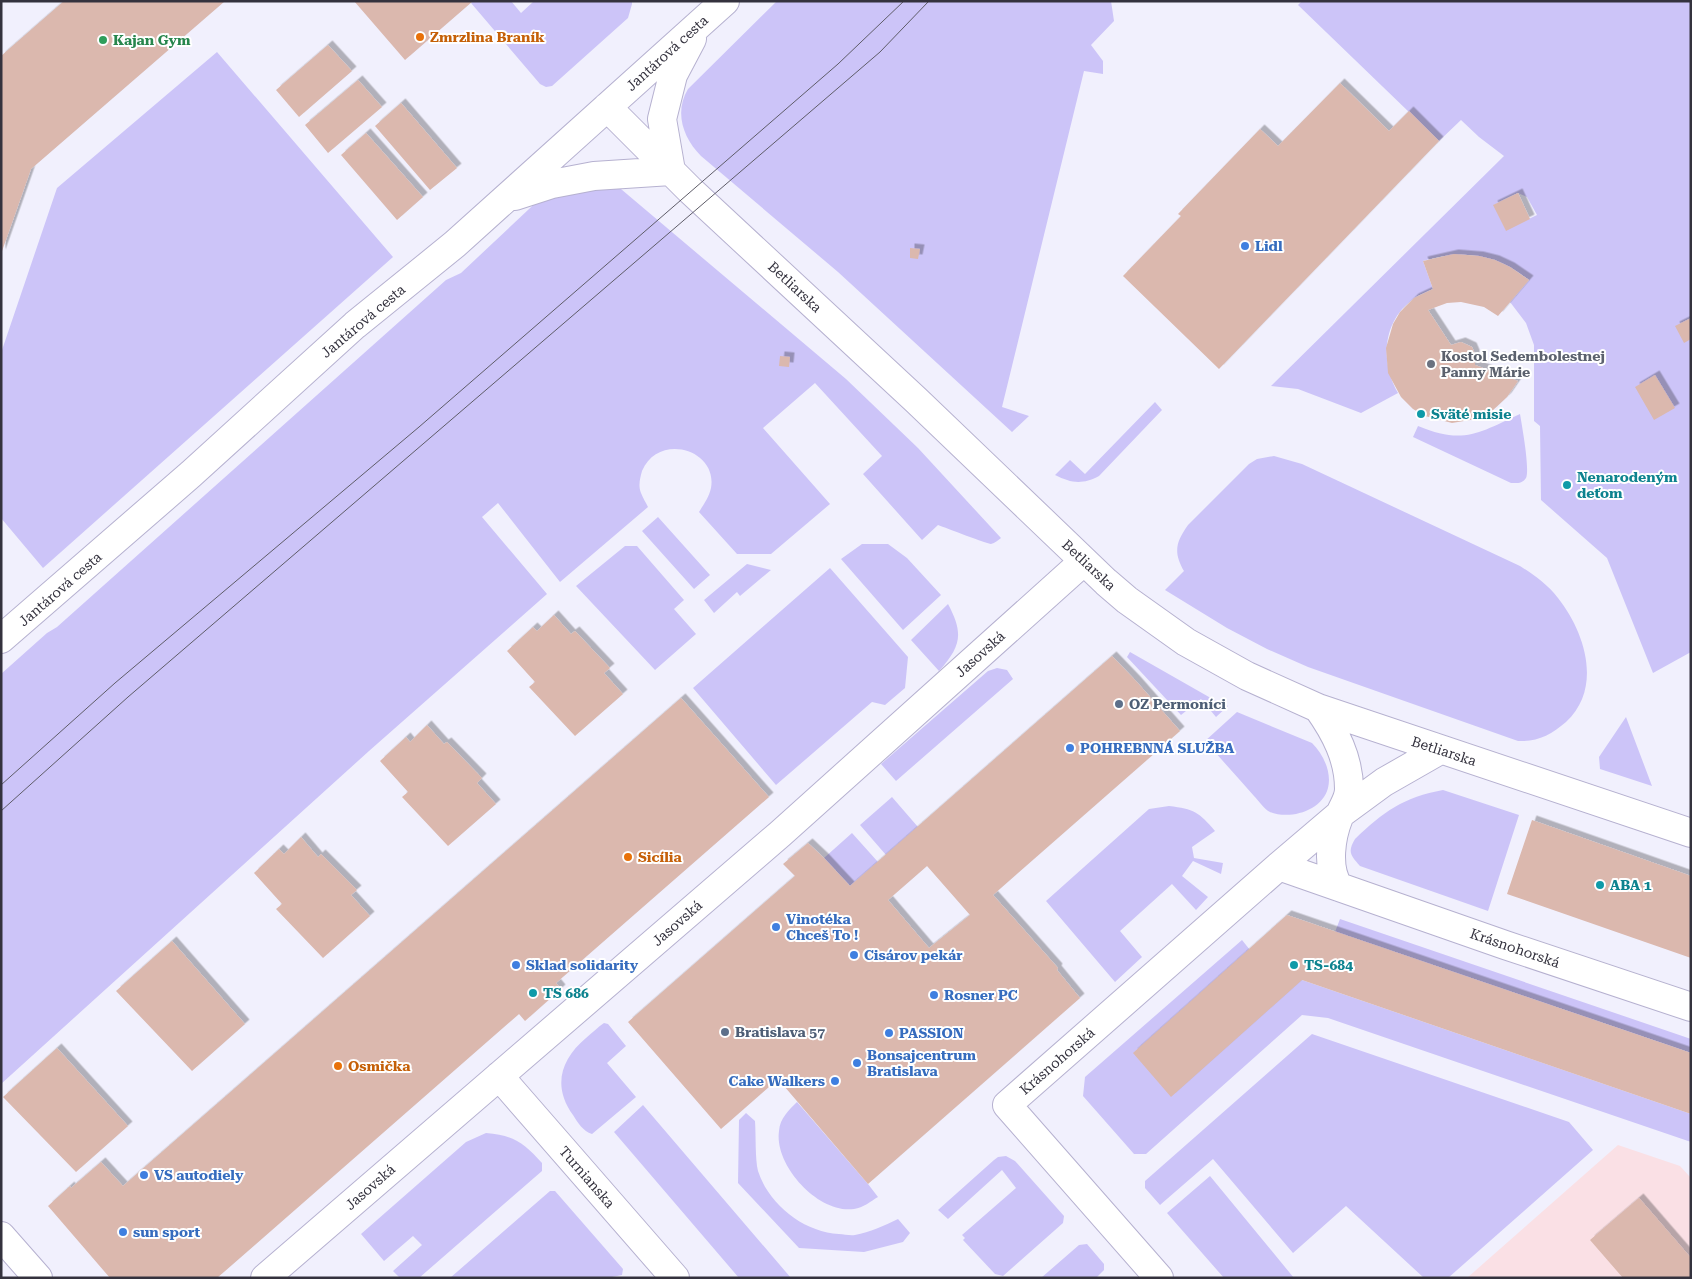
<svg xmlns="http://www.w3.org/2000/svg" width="1692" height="1279" font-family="'Roboto Serif',serif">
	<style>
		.education { fill: #fae0e5 }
		.green { fill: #ccc4f8; fill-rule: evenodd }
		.building { fill: #dbb8ae; fill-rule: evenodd; filter: url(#shadow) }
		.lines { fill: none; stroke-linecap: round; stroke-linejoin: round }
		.minor-casing { stroke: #b6b1d0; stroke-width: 30 }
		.minor { stroke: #fff; stroke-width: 28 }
		.tram { stroke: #5e5c68; stroke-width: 1 }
		.food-dot { fill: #e8710a; stroke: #fff; stroke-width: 2 }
		.leisure-dot { fill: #2e9e5b; stroke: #fff; stroke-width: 2 }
		.shop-dot { fill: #3f7fe0; stroke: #fff; stroke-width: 2 }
		.worship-dot { fill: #6b7280; stroke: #fff; stroke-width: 2 }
		.culture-dot { fill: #0f9aa8; stroke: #fff; stroke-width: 2 }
		.service-dot { fill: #5c6f8a; stroke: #fff; stroke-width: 2 }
		.labels { text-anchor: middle; stroke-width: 4; stroke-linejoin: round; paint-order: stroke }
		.food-label { font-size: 14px; font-weight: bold; fill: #c56008; stroke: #fff; text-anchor: start }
		.leisure-label { font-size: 14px; font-weight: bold; fill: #27864d; stroke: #fff; text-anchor: start }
		.street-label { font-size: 14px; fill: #34323e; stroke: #fff }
		.shop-label { font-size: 14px; font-weight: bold; fill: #366cbe; stroke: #fff; text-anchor: start }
		.worship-label { font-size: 14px; font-weight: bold; fill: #5b616d; stroke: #fff; text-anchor: start }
		.culture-label { font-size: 14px; font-weight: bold; fill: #0d838f; stroke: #fff; text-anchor: start }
		.service-label { font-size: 14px; font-weight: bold; fill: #4e5e75; stroke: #fff; text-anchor: start }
	</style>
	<defs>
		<filter id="shadow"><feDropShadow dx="4.5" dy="-4.5" stdDeviation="0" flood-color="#0004"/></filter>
	</defs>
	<rect width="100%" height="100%" fill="#f1f0fd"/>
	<path class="education" d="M1618 1145 1680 1166 1691 1178V1278H1467Z"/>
	<path class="green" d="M473 1H511L521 13 534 1H632V4L628 18 552 86 546 87 540 84 471 3Z
		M777 1H1111L1114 21 1091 45 1103 61V74L1084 71 1002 407 1029 416 1012 432 838 272 701 156C683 138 674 112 688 89Z
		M1302 1H1691V652L1653 673 1607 558 1541 500 1540 426 1534 421V345L1526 323 1510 302 1529 280C1496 254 1463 249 1423 261L1433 289C1427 292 1420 294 1415 298 1382 320 1380 362 1398 393L1361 413 1298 389 1271 386 1504 156 1479 137 1461 120 1439 141 1298 5ZM1518 193 1527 197 1537 215 1506 230 1494 205Z
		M217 52 393 257 43 568 1 518V353L57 188Z
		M602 173 846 379 918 448 1001 538C998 540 995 543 991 544 988 544 946 528 938 525L922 540 863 474 882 456 815 383 763 428 830 504 771 554H737L699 512C704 504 709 497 711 488 718 449 658 432 642 471 640 478 638 486 641 493 643 498 646 503 648 507L560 582 498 503 482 517 547 594 369 751 1 1084V674L47 633 57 627 446 280 461 273 545 194Z
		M1155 402 1162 410 1099 476C1082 485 1071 483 1055 475L1070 460 1085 474Z
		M1520 414C1522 426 1530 470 1526 478 1522 484 1517 483 1511 483L1413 437 1418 426C1463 445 1479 433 1520 414Z
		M1274 456 1302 464 1520 566C1534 575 1547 584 1558 598 1585 632 1603 688 1566 722 1551 735 1537 742 1518 741L1308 667 1267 649 1227 628 1165 590 1184 571C1173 552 1176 542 1188 525L1249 464 1257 459Z
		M658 517 710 575 694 589 642 531Z
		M862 544H888L907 558 941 595 903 630 841 559Z
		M625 546H637L684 600 674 609 696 634 655 670 576 586Z
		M747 564 771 570 740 596 737 592 714 613 704 600Z
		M830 568 908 657 905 688 885 705 872 702 776 785 693 688Z
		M948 604C964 634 961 646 939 671L911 640Z
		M1130 652 1209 697 1228 706 1216 717 1201 699 1181 715 1127 657Z
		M997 668 1007 670 1013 679 896 781 881 764 988 671Z
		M1237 712 1312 743C1323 754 1332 772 1328 788 1322 811 1290 820 1270 812 1264 809 1259 801 1254 796 1238 778 1222 760 1205 741Z
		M1626 717 1652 786 1600 769 1599 757Z
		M1443 790 1519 815 1488 911 1360 866C1351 856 1347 852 1355 839 1383 812 1404 797 1443 790Z
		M892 797 918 827 886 855 860 825Z
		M1169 806C1194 809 1199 812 1215 831L1192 847 1194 858 1223 863 1221 874 1193 861 1182 876 1208 897 1196 910 1172 884 1120 931 1142 957 1115 982 1046 901 1149 809Z
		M852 833 878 862 850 886 824 858Z
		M1340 919 1691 1039V1053L1335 932Z
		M1242 940 1250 950 1302 980 1691 1114V1142L1328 1018 1302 1015 1146 1154H1134L1083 1096 1085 1077Z
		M604 1023 608 1024 626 1046 607 1063 636 1097 592 1134C583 1131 578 1123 573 1115 552 1086 561 1059 586 1038 592 1033 598 1027 604 1023Z
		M1312 1034 1569 1122 1593 1150 1448 1278H1424L1346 1206 1293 1253 1213 1159 1160 1205 1145 1188V1181Z
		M797 1102 868 1184 878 1197C871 1201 863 1208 854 1209 818 1214 774 1165 779 1131 780 1118 789 1110 797 1102Z
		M643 1105 791 1278H739L614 1132Z
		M746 1113 755 1121C756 1135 755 1159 758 1171 769 1205 804 1232 839 1234 844 1234 850 1236 855 1235 870 1232 884 1226 898 1219L910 1233 903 1242 864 1252 799 1248 738 1183 739 1120Z
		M486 1133C513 1135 524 1143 542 1163V1171L419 1278H400L393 1271 422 1245 413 1236 384 1261 361 1234 466 1142Z
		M1006 1156 1015 1161 1064 1216 1063 1223 1003 1276 995 1274 963 1240 965 1238 962 1235 1016 1188 1002 1170 948 1219 938 1210 994 1160 998 1157Z
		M1210 1176 1294 1278H1224L1167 1213Z
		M550 1191H555L623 1269 622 1275 607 1278H450Z
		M1087 1244 1104 1264V1270L1096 1278H1041L1079 1245Z"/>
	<path class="building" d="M64 1H225L31 169 1 254V56Z
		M354 1H473L405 60Z
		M328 45 352 71 299 117 276 90Z
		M358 80 382 107 328 153 305 125Z
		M1340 83 1389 131 1409 111 1439 141 1219 369 1123 276 1181 216 1178 214 1260 129 1278 146Z
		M401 103 457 168 430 190 375 126Z
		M366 133 423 197 397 220 341 155Z
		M1518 193 1530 219 1506 231 1493 205Z
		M910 248 920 249 918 259 910 258Z
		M1454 254 1479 256 1495 260 1510 267 1529 280 1498 316 1484 307 1461 302 1447 303 1428 310 1451 345 1461 342 1472 347 1475 354V365L1518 381 1507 397 1492 411 1476 419 1452 423 1425 416 1413 409 1401 397 1388 373 1386 348 1393 324 1400 312 1414 298 1433 289 1423 261Z
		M1691 318V339L1684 343 1675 326Z
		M780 356 790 357 789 367 779 366Z
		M1655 375 1675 408 1654 420 1635 387Z
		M554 615 571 634 575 631 610 668 604 673 623 694 575 736 529 687 535 682 507 651 533 627 537 631Z
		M1112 656 1136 681 1180 731 993 895 1058 968 1057 970 1080 998 868 1184 778 1079 721 1129 628 1022 795 876 783 864 808 843 824 858 850 886ZM927 866 970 915 929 948 888 900Z
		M681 698 769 797 556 983 561 989 525 1021 519 1014 217 1278H110L48 1206 70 1186 71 1188 101 1162 123 1186Z
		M427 725 444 744 447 742 482 778 477 783 496 804 448 846 402 797 408 792 380 761 406 737 410 742Z
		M1532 820 1691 876V958L1507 894Z
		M301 837 318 857 321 854 357 890 351 895 370 916 323 958 276 909 282 904 254 873 279 849 284 854Z
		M1287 915 1691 1053V1114L1302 980 1171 1097 1133 1053Z
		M172 941 245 1024 192 1071 116 991Z
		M57 1048 128 1126 76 1172 3 1097Z
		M1639 1198 1691 1258V1278H1623L1590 1240Z"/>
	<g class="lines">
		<defs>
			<path id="minor" d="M607 107 690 190 916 400 1106 582 1127 600 1186 642 1247 676 1318 708 1691 833
				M671 171 662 119 673 75 692 39
				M515 196 552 184 594 176 671 171
				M1 639 191 474 355 325 455 244 725 1
				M1318 708C1335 732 1349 758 1349 789 1349 800 1342 807 1339 817 1331 837 1326 868 1339 887
				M1279 866 1505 945 1691 1007
				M499 1076 675 1278
				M1 1236 38 1278
				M265 1278 780 834 1084 561
				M1159 1278 1007 1105 1279 866 1339 815 1384 782 1440 750"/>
		</defs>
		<use href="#minor" class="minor-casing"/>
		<use href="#minor" class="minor"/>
		<path class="tram" d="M1 785 115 683 419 427 838 64 904 1
			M1 811 128 697 880 52 929 1"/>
	</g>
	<g class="food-dot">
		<circle cx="420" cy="37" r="5"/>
		<circle cx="628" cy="857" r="5"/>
		<circle cx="338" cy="1066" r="5"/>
	</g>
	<circle class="leisure-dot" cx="103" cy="40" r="5"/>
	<g class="shop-dot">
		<circle cx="1245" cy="246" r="5"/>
		<circle cx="1070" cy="748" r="5"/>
		<circle cx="776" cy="927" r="5"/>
		<circle cx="854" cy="955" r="5"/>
		<circle cx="516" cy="965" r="5"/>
		<circle cx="934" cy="995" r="5"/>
		<circle cx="889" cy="1033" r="5"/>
		<circle cx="857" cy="1063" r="5"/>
		<circle cx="835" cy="1081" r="5"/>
		<circle cx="144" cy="1175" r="5"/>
		<circle cx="123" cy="1232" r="5"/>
	</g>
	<circle class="worship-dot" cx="1431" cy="364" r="5"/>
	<g class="culture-dot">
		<circle cx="1421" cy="414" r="5"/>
		<circle cx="1567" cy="485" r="5"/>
		<circle cx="1600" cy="885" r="5"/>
		<circle cx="1294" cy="965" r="5"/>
		<circle cx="533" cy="993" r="5"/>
	</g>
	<g class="service-dot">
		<circle cx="1119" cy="704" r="5"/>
		<circle cx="725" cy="1032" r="5"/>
	</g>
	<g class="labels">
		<g class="food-label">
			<text x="430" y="42">Zmrzlina Braník</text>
			<text x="638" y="862">Sicília</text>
			<text x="348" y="1071">Osmička</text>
		</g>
		<g class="leisure-label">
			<text x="113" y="45">Kajan Gym</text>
		</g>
		<g class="street-label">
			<text transform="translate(667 53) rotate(-42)" y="5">Jantárová cesta</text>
			<text transform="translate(795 287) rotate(43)" y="5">Betliarska</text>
			<text transform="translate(363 321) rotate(-40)" y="5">Jantárová cesta</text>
			<text transform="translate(1089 565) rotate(43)" y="5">Betliarska</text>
			<text transform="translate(60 589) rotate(-41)" y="5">Jantárová cesta</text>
			<text transform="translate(980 654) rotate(-42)" y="5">Jasovská</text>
			<text transform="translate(1444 751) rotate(18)" y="5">Betliarska</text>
			<text transform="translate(677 923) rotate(-41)" y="5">Jasovská</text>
			<text transform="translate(1515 948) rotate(19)" y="5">Krásnohorská</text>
			<text transform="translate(1057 1061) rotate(-41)" y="5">Krásnohorská</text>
			<text transform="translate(587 1177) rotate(49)" y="5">Turnianska</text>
			<text transform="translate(370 1187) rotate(-41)" y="5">Jasovská</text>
		</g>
		<g class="shop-label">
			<text x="1255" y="251">Lidl</text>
			<text x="1080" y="753">POHREBNNÁ SLUŽBA</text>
			<text x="786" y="924">Vinotéka<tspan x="786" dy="16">Chceš To !</tspan></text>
			<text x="864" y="960">Cisárov pekár</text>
			<text x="526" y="970">Sklad solidarity</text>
			<text x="944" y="1000">Rosner PC</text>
			<text x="899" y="1038">PASSION</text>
			<text x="867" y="1060">Bonsajcentrum<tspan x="867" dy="16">Bratislava</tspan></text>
			<text x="825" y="1086" text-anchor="end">Cake Walkers</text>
			<text x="154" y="1180">VS autodiely</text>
			<text x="133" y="1237">sun sport</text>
		</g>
		<g class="worship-label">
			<text x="1441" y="361">Kostol Sedembolestnej<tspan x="1441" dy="16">Panny Márie</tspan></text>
		</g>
		<g class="culture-label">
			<text x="1431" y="419">Sväté misie</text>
			<text x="1577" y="482">Nenarodeným<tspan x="1577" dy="16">deťom</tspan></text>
			<text x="1610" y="890">ABA 1</text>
			<text x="1304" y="970">TS-684</text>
			<text x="543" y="998">TS 686</text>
		</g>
		<g class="service-label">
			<text x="1129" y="709">OZ Permoníci</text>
			<text x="735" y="1037">Bratislava 57</text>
		</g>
	</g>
	<rect width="1692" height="1279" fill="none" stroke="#34323e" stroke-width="5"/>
</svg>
